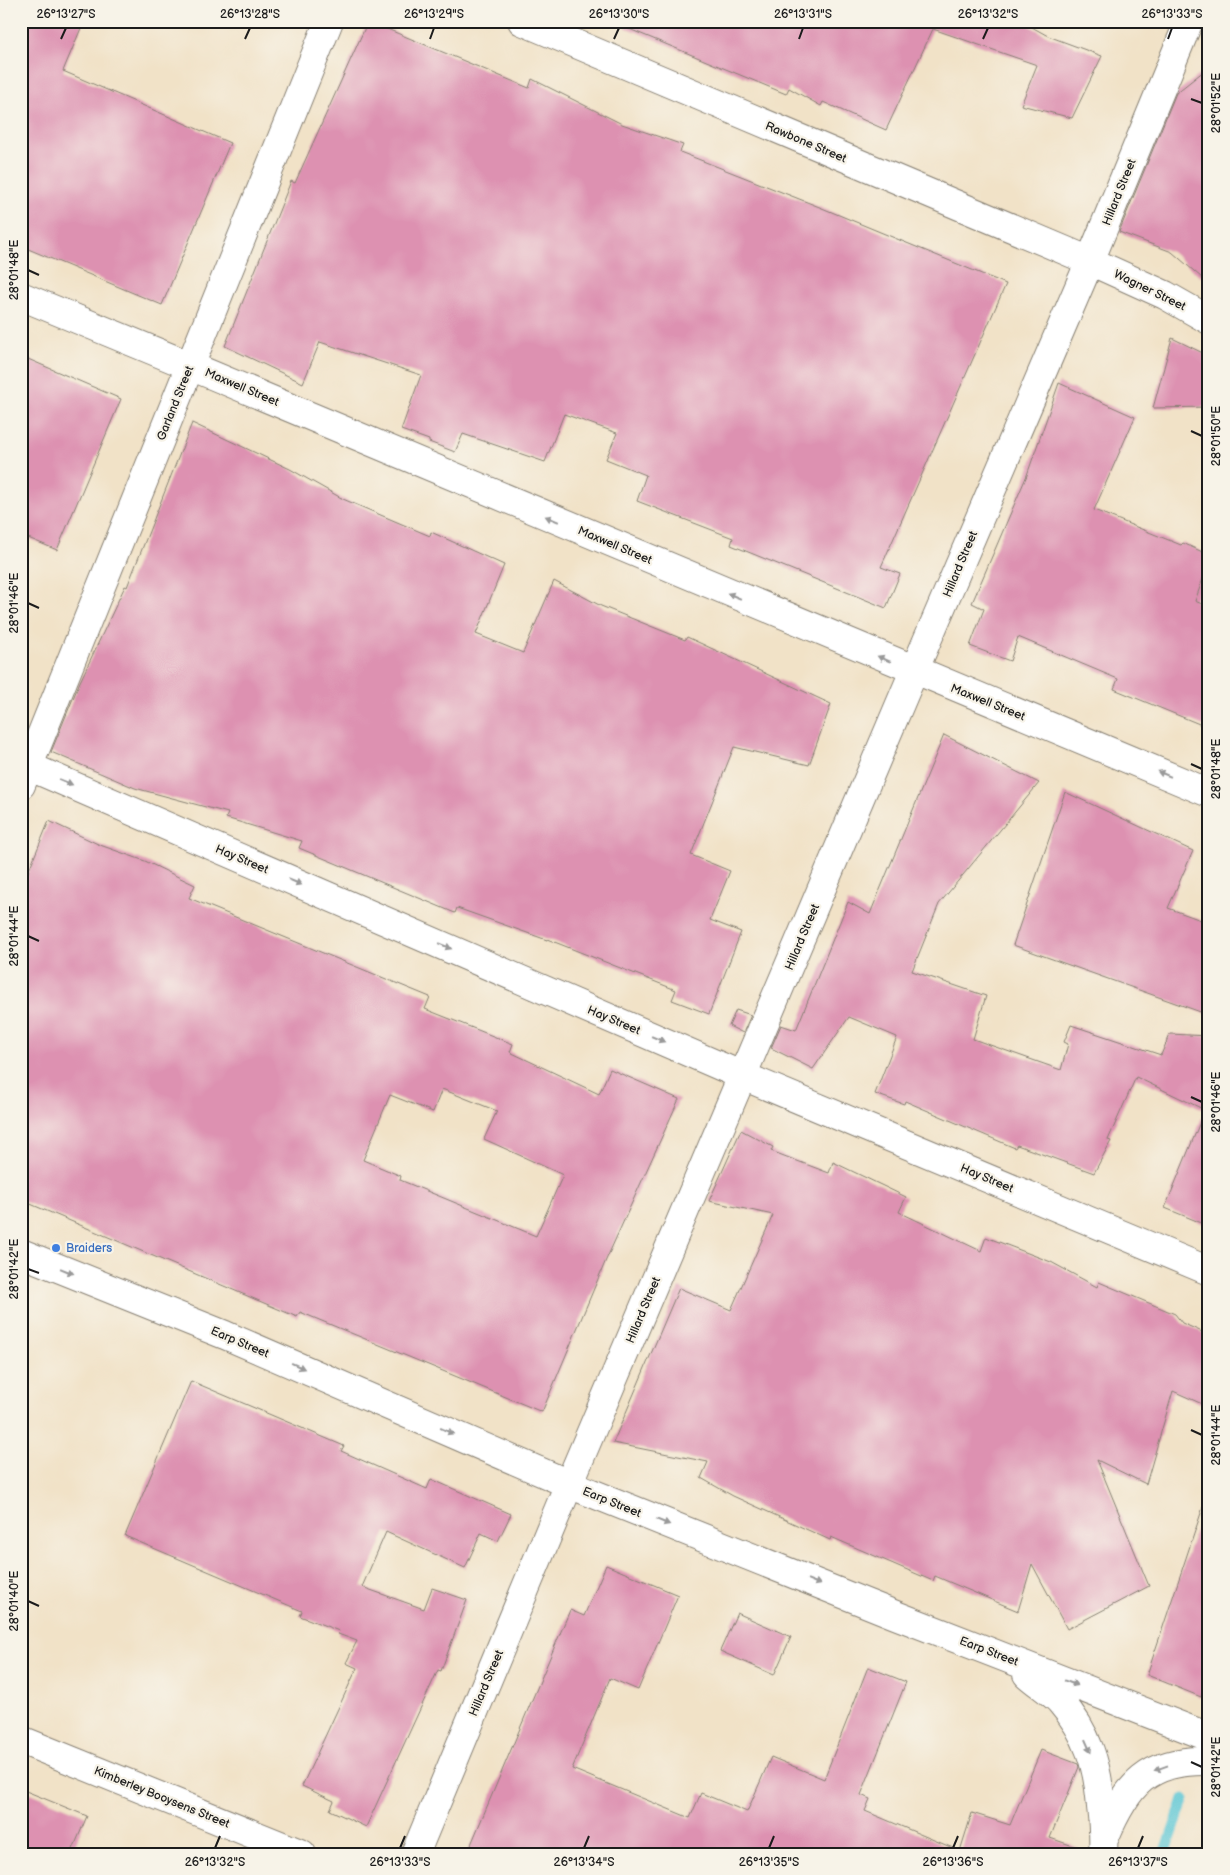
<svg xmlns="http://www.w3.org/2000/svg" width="1230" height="1875" font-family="'Balsamiq Sans',sans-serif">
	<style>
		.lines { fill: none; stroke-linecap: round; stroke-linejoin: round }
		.stream { stroke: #5ac6d4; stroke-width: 11 }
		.building { fill: #dd91b1; fill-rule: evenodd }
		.street-casing { stroke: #867f72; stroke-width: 30 }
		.secondary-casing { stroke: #867f72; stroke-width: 30 }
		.street { stroke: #fff; stroke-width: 28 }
		.secondary { stroke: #fff; stroke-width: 28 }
		.oneway { fill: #999 }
		.ticks { fill: none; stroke: #1c1c1c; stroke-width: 2 }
		.shop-dot { fill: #3f7fe0; stroke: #f7f3e8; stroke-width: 2 }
		.labels { text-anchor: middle; stroke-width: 4.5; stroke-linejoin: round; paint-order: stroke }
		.street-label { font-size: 12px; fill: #1c1c1c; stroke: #f7f3e8 }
		.shop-label { font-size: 12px; fill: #366cbe; stroke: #f7f3e8; text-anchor: start }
		.neatline { fill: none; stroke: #1c1c1c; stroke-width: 2 }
		.ticks-label { font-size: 12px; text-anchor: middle; fill: #1c1c1c }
	</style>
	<rect width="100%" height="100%" fill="#f7f3e8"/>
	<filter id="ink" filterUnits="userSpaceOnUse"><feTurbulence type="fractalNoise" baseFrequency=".02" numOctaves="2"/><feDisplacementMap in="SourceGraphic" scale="10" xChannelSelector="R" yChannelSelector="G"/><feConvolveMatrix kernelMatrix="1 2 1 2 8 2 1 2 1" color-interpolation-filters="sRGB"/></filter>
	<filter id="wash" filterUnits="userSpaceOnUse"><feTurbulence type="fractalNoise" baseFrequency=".0096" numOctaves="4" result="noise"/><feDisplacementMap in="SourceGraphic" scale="20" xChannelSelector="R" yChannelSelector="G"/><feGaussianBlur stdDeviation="1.12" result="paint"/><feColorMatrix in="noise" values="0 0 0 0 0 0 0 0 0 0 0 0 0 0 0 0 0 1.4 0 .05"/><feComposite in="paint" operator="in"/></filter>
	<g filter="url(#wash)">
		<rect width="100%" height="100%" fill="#f1e2c7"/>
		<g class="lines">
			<path class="stream" d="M1165 1854 1184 1799"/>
		</g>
		<g id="blocks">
			<path class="building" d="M21 21H84L63 71 230 143 162 305 21 246Z
				M368 21 529 88 532 79 622 124 683 145 680 152 822 208 1006 284 881 567 900 574 886 608 731 545 733 538 637 501 646 475 606 459 617 433 564 414 545 462 463 434 455 452 429 442V440L401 430 421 375 320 342 303 383 225 346 291 181 295 183Z
				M610 21H1021L1048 36 1102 56 1072 118 1021 105 1037 65 933 29 886 130 823 102 821 106 789 88 786 94Z
				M1209 67V284L1172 252 1119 232 1176 93Z
				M1172 338 1209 356V407L1153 408Z
				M21 356 121 399 57 550 21 535Z
				M1059 383 1135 417 1094 510 1181 545 1183 543 1209 555V562L1195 601 1209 607V728L1114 689 1118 679 1018 637 1010 661 970 646 984 609 972 603 1027 475Z
				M192 423 290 469 343 499 430 536 431 532 504 565 476 634 523 653 554 581 601 606 685 640 687 637 831 704 809 765 734 747 691 855 730 871 710 920 741 932 709 1014 672 1000 676 990 547 939V940L457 908 455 913 299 848 302 841 226 818 228 813 135 788 51 752 79 684 125 586 127 587Z
				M944 735 1039 783 939 904 912 971 986 996 973 1039 1061 1070 1068 1044 1064 1042 1071 1025 1161 1055 1170 1034 1209 1036V1226L1165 1208 1205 1110 1136 1077 1108 1140 1111 1141 1094 1173 1017 1145 1015 1148 905 1101 904 1104 875 1094 897 1037 849 1017 813 1069 771 1048 781 1025 796 1030 848 902 870 914Z
				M1065 792 1193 851 1168 908 1209 923V1015L1013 945Z
				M49 821 100 845 145 861 195 885 189 898 430 997 425 1009 513 1044 510 1052 599 1094 610 1069 679 1099 606 1260 542 1412 300 1312 297 1317 21 1200V889ZM442 1089 497 1111 484 1139 563 1175 536 1236 400 1180 401 1176 363 1160 390 1095 433 1112Z
				M736 1010 751 1015 743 1033 729 1026Z
				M741 1130 773 1147 771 1151 829 1173 833 1162 906 1197 899 1212 981 1251 986 1237 1051 1262 1097 1287 1099 1282 1175 1314 1182 1323 1209 1335V1407L1173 1391 1146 1484 1097 1460 1149 1586 1067 1629 1032 1564 1018 1611 935 1576 933 1581 831 1537 830 1540 733 1496 701 1478 708 1462 613 1443 679 1288 731 1310 773 1215 709 1201Z
				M191 1381 344 1446 341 1451 427 1489 431 1479 511 1514 498 1541 481 1533 465 1568 386 1532 362 1587 424 1609 432 1588 467 1600 441 1671 438 1670 366 1827 330 1810 334 1801 302 1786 357 1668 346 1663 357 1641 338 1634 339 1631 300 1616 302 1611 125 1536Z
				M1203 1507 1209 1508V1677L1201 1697 1147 1675Z
				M606 1565 678 1595 638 1690 610 1678 572 1769 690 1818 701 1793 747 1812 771 1757 824 1779 868 1667 906 1682 861 1795 870 1799 865 1811 960 1851 972 1813 1010 1825 1041 1750 1078 1764 1079 1767 1050 1838 1079 1848 1078 1854H467L570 1610 584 1616Z
				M737 1613 791 1637 774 1675 720 1651Z
				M21 1789 87 1816 71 1854H21Z"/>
		</g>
	</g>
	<g filter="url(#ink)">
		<use href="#blocks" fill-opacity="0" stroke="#867f72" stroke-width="1"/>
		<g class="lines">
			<defs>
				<path id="street" d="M522 21 1090 261 1165 295 1209 320
					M21 296C418 459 812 629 1209 793
					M21 763 743 1076 1209 1271
					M21 785 329 21
					M21 1740 302 1854
					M415 1854 569 1484 914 671 1090 261 1189 21"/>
				<path id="secondary" d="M21 1253 225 1335 569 1484 893 1614 1209 1737
					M1027 1674C1037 1683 1050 1691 1060 1701 1088 1733 1098 1766 1101 1807 1103 1823 1104 1838 1103 1854
					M1105 1837C1127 1785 1148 1759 1209 1761"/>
			</defs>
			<use href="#street" class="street-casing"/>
			<use href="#secondary" class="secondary-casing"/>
			<use href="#street" class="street"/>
			<use href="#secondary" class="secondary"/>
		</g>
		<defs><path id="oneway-solid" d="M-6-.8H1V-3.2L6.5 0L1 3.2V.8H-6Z" transform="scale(1.25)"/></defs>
		<g class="oneway">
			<use href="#oneway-solid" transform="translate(552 519) rotate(-157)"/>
			<use href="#oneway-solid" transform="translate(734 596) rotate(-157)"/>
			<use href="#oneway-solid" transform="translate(884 659) rotate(-157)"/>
			<use href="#oneway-solid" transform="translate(1164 774) rotate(-158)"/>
			<use href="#oneway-solid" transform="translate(66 782) rotate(23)"/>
			<use href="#oneway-solid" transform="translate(295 882) rotate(23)"/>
			<use href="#oneway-solid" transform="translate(445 946) rotate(23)"/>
			<use href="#oneway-solid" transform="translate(658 1039) rotate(23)"/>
			<use href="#oneway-solid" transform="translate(67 1271) rotate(22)"/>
			<use href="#oneway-solid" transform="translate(298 1366) rotate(24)"/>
			<use href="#oneway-solid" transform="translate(447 1431) rotate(24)"/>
			<use href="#oneway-solid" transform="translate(663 1522) rotate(22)"/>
			<use href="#oneway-solid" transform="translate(814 1582) rotate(22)"/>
			<use href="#oneway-solid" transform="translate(1071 1683) rotate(21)"/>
			<use href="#oneway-solid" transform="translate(1088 1746) rotate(66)"/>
			<use href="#oneway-solid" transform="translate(1161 1768) rotate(160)"/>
		</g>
	</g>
	<path class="ticks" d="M61 39 66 28M245 39 250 28M430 39 434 28M614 39 619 28M799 39 803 28M983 39 988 28M1168 39 1172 28M1191 99 1202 103M28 270 39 275M1191 431 1202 436M28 603 39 608M1191 764 1202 769M28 936 39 941M1191 1097 1202 1102M28 1269 39 1273M1191 1430 1202 1435M28 1601 39 1606M1191 1762 1202 1767M215 1848 220 1836M400 1848 405 1836M584 1848 589 1836M769 1848 774 1836M953 1848 958 1836M1138 1848 1143 1836"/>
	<circle class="shop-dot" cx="56" cy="1248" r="5"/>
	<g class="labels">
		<g class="street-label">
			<text transform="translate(806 142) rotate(23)" y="4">Rawbone Street</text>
			<text transform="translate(1119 192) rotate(-68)" y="4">Hillard Street</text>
			<text transform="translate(1150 290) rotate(26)" y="4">Wagner Street</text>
			<text transform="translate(242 387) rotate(23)" y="4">Maxwell Street</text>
			<text transform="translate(175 403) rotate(-68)" y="4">Garland Street</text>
			<text transform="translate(615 545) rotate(23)" y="4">Maxwell Street</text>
			<text transform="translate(960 564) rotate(-67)" y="4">Hillard Street</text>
			<text transform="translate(988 702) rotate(22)" y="4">Maxwell Street</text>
			<text transform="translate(242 859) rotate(23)" y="4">Hay Street</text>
			<text transform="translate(802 937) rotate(-67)" y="4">Hillard Street</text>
			<text transform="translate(614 1020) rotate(23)" y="4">Hay Street</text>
			<text transform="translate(987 1178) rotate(23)" y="4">Hay Street</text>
			<text transform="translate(643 1310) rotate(-67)" y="4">Hillard Street</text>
			<text transform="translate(240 1342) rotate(23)" y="4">Earp Street</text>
			<text transform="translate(612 1502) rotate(22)" y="4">Earp Street</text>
			<text transform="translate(989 1651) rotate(21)" y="4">Earp Street</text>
			<text transform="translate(486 1683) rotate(-67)" y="4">Hillard Street</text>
			<text transform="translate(162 1797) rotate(22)" y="4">Kimberley Booysens Street</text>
		</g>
		<g class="shop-label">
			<text x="66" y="1252">Braiders</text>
		</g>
	</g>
	<rect width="1230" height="1875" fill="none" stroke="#f7f3e8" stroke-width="55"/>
	<rect x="28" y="28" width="1174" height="1820" class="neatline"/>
	<g class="ticks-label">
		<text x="66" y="18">26°13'27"S</text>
		<text x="250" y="18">26°13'28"S</text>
		<text x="434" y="18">26°13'29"S</text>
		<text x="619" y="18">26°13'30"S</text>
		<text x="803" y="18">26°13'31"S</text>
		<text x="988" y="18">26°13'32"S</text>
		<text x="1172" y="18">26°13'33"S</text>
		<text transform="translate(1216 103) rotate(-90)" y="4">28°01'52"E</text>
		<text transform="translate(14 270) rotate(-90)" y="4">28°01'48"E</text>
		<text transform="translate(1216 436) rotate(-90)" y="4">28°01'50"E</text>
		<text transform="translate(14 603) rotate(-90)" y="4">28°01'46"E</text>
		<text transform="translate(1216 769) rotate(-90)" y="4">28°01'48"E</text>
		<text transform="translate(14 936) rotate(-90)" y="4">28°01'44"E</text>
		<text transform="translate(1216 1102) rotate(-90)" y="4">28°01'46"E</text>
		<text transform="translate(14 1269) rotate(-90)" y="4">28°01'42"E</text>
		<text transform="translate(1216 1435) rotate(-90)" y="4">28°01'44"E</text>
		<text transform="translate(14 1601) rotate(-90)" y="4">28°01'40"E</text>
		<text transform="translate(1216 1767) rotate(-90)" y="4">28°01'42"E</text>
		<text x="215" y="1866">26°13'32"S</text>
		<text x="400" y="1866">26°13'33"S</text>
		<text x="584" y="1866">26°13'34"S</text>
		<text x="769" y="1866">26°13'35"S</text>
		<text x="953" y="1866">26°13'36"S</text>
		<text x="1138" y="1866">26°13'37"S</text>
	</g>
</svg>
